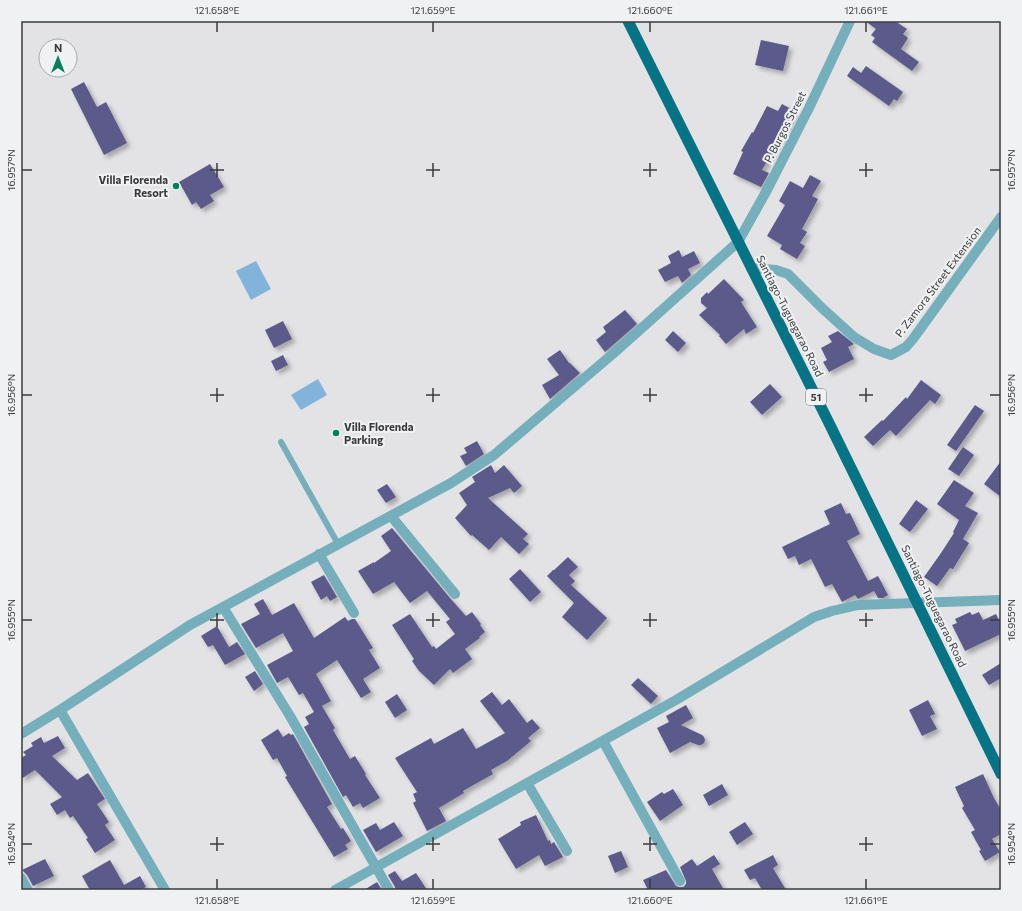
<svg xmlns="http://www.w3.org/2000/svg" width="1022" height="911" font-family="Commissioner,sans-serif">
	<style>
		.water { fill: #81b3db }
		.building { fill: #5b5a8b; filter: url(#shadow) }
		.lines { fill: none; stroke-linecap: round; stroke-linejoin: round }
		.service { stroke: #76afbc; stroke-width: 6 }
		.minor { stroke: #76afbc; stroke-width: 10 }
		.trunk { stroke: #067485; stroke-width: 11 }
		.ticks { fill: none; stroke: #3b3b3c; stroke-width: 1.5 }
		.poi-dot { fill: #047f5d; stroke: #f0f1f2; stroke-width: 1.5 }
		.labels { text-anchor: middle; stroke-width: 4; stroke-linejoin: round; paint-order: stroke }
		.shield { fill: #f0f1f2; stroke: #717273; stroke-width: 1 }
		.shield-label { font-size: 10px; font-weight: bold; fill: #3b3b3c }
		.street-label { font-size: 11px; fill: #3b3b3c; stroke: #f0f1f2 }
		.poi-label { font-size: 11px; font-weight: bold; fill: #3b3b3c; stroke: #f0f1f2; text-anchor: end }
		.neatline { fill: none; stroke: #3b3b3c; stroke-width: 1.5 }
		.ticks-label { font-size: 10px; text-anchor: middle; fill: #3b3b3c }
	</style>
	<defs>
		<filter id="shadow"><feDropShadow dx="3.5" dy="3.5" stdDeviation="2" flood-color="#0004"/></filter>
	</defs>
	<rect width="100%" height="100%" fill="#e3e3e5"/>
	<path class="water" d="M256 261 271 289 251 300 236 271Z
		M318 379 327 395 301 410 291 395Z"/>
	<path class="building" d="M865 21H895L907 29 903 34 908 38 901 49 919 62 912 71 872 42 875 38 871 35 876 29Z
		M761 40 789 46 783 71 755 65Z
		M866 66 903 92 897 101 894 99 889 106 847 76 853 67 861 73Z
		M84 82 97 107 106 102 127 143 104 155 71 89Z
		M782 104 795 111 777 144 762 170 769 173 761 187 733 174 743 152 741 151 752 132 753 133 767 106 778 111Z
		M210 164 224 187 210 195 214 201 201 209 196 202 192 205 179 182Z
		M810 175 821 181 812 196 818 199 802 229 807 232 800 243 805 246 797 259 780 249 782 245 767 236 785 205 779 201 790 181 803 188Z
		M679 250 682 257 694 251 700 263 688 269 691 275 682 283 678 276 665 282 658 270 671 263 668 256Z
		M724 279 744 300 741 302 757 327 746 334 744 329 726 344 719 336 720 335 699 315 707 308 701 303V298L707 292 708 294Z
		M625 310 637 324 605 352 596 340 606 332 603 327Z
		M283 321 292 339 274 348 265 330Z
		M673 331 686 343 678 352 665 340Z
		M838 331 854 344 848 347 854 359 829 372 823 362 827 360 821 348 832 342 828 336Z
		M560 350 569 363H570L580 373 550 399 542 385 559 375 547 359Z
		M283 355 288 365 276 371 271 361Z
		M921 380 941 395 935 404 930 400 896 436 890 430 873 446 864 437 882 420 883 421 906 397 907 399Z
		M770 384 782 397 762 415 750 402Z
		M975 405 984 411 956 451 947 445Z
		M477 441 484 454 466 466 460 456 467 453 464 448Z
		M963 447 974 455 959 476 948 469Z
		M1001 461V497L984 484Z
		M491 465 495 473 504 465 522 486 514 493 510 488 488 498 528 534 523 539 529 544 519 554 501 537 489 550 472 535 471 536 455 518 467 505 459 493 475 482 472 477Z
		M954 480 974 493 965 506 978 513 963 539 969 543 953 569 950 568 937 586 924 577 941 553 954 533 953 532 959 520 937 504Z
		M387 484 396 497 386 503 377 490Z
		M916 500 928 509 910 532 899 524Z
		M841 503 846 514 850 513 860 534 847 541 868 581 878 576 888 595 883 598H878L874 591 858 599 855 595 842 602 832 584 825 587 811 559 799 565 795 556 788 559 782 547 830 524 824 511Z
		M392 528 450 598 466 616 472 612 481 624 480 625 485 632 479 637 480 638 465 649 472 659 453 673 450 669 434 685 419 671 412 661 414 659 392 625 410 614 432 647 434 646 436 649 455 634 446 622 450 619 427 591 410 603 394 582 373 594 358 571 374 562V563L391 551 381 536Z
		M568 557 578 567 569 575 575 581 571 585 607 618 587 640 562 617 574 603 547 576 553 570H554Z
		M520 569 541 592 530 602 509 579Z
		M324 575 337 597 330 601 327 596 321 600 311 582Z
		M263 599 272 615 294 603 314 638 345 617 348 621 352 619H355L373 648 369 650 380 668 363 679 371 692 361 698 337 660 316 674 331 701 322 706 335 728 333 730 350 759 355 756 366 774 365 775 380 798 363 808 360 803 353 807 346 795 343 797 304 727 309 724 305 717 314 712 303 693 299 695 288 677 277 683 267 665 293 651 283 633 256 648 241 624 260 614 254 604Z
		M970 612 972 615 979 612 983 620 996 614 1001 624V634L965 651 952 625 957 623 955 619Z
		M217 626 229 647 237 642 245 654 225 665 213 645 208 647 201 636Z
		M1001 663V678L989 685 982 675Z
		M255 671 263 684 254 691 245 677Z
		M638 678 658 696 651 704 631 685Z
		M492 692 502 705 509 699 527 723 532 719 540 728 528 738 531 741 507 761 491 770 493 774 463 791 464 793 439 808 446 821 427 831 413 803 416 801 413 794 417 792 395 758 431 738 434 744 463 728 476 749 505 733 480 701Z
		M397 694 407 710 395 718 385 702Z
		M928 700 935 714 930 716 937 729 922 736 909 710Z
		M686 705 693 718 681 725 702 735 704 737 705 740 704 743 701 745H698L690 742 670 753 657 728 669 722 666 716Z
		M278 729 283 737 289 733 291 735 293 734 332 804 327 807 341 829 343 828 351 841 345 845 348 849 334 857 285 777 287 776 277 758 273 760 261 740Z
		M58 736 65 748 52 756 77 780 88 773 105 799 97 804 109 822 105 825 115 840 95 853 86 839 88 838 73 816 70 818 65 810 57 815 50 804 62 797 35 770 21 779V758L26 755 23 752 33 746 31 743 41 737 44 743Z
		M983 774 994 798 1001 810V834L992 839 1000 852 985 861 979 851 981 850 971 832 975 830 962 808 964 806 955 787Z
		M722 784 728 795 709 806 703 795Z
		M673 789 683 805 660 821 647 802 662 792 664 794Z
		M536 815 548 841 550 840 551 844 554 842 563 857 545 866 539 855 516 869 498 839 521 825 520 822Z
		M394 822 403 836 376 852 363 830 376 823 380 830Z
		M745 822 753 834 737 845 729 832Z
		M621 851 628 867 615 873 608 856Z
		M714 855 720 864 712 869 724 890H648L643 880 666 870 676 886 679 887H683L686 884V881L680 867 692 859 697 866Z
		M773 855 778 865 773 868 786 890H762L755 878 750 880 744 870Z
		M45 859 54 876 33 886 27 875 22 870Z
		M110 860 124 885 140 876 146 887 140 890H90L82 876Z
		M395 871 402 881 416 873 427 890H395V887L388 875Z
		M377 882 382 890H364Z"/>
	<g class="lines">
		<path class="service" d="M281 442 338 544"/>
		<path class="minor" d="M751 268 776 270 788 274 822 308 854 337 874 349 891 355 906 347 913 339 1001 217
			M391 516 455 594
			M319 554 354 613
			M223 607 290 716 389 890
			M60 710 165 890
			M21 734 60 710 190 625 451 483 494 455 615 352 738 242 767 190 809 108 850 21
			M603 741 680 881
			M527 783 567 851
			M21 878 28 890
			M335 890 676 700 814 617 832 611 858 605 1001 600"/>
		<path class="trunk" d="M628 21 828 421 1001 774"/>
	</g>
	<path class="ticks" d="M217 22V32M433 22V32M650 22V32M866 22V32M217 163V177M433 163V177M650 163V177M866 163V177M22 170H32M210 170H224M426 170H440M643 170H657M859 170H873M990 170H1000M217 388V402M433 388V402M650 388V402M866 388V402M22 395H32M210 395H224M426 395H440M643 395H657M859 395H873M990 395H1000M217 613V627M433 613V627M650 613V627M866 613V627M22 620H32M210 620H224M426 620H440M643 620H657M859 620H873M990 620H1000M217 837V851M433 837V851M650 837V851M866 837V851M22 844H32M210 844H224M426 844H440M643 844H657M859 844H873M990 844H1000M217 879V889M433 879V889M650 879V889M866 879V889"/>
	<g class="poi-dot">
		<circle cx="176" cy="186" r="4"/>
		<circle cx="336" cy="433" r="4"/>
	</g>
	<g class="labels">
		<rect class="shield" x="806" y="389" width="20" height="16" rx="3"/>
		<g class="shield-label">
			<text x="816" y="401">51</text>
		</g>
		<g class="street-label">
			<text transform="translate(785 127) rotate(-63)" y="4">P. Burgos Street</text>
			<text transform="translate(938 282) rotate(-53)" y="4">P. Zamora Street Extension</text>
			<text transform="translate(790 316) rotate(63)" y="4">Santiago-Tuguegarao Road</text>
			<text transform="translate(934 606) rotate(64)" y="4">Santiago-Tuguegarao Road</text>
		</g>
		<g class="poi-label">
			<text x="168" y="184">Villa Florenda<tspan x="168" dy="13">Resort</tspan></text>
			<text x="344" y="431" text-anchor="start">Villa Florenda<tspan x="344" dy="13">Parking</tspan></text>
		</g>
	</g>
	<rect width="1022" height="911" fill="none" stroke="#f0f1f2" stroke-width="44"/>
	<g transform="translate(58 58)"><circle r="19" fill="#f0f1f2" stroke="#a8a8a9"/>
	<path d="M0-3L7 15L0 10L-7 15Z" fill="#047f5d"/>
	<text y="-6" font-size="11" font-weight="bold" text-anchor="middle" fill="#3b3b3c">N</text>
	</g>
	<rect x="22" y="22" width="978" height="867" class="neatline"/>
	<g class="ticks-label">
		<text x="217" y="14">121.658°E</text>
		<text x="433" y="14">121.659°E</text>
		<text x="650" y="14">121.660°E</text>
		<text x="866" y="14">121.661°E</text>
		<text transform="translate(11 170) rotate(-90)" y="4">16.957°N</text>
		<text transform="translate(1011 170) rotate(-90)" y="4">16.957°N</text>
		<text transform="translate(11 395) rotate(-90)" y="4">16.956°N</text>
		<text transform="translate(1011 395) rotate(-90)" y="4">16.956°N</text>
		<text transform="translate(11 620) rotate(-90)" y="4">16.955°N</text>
		<text transform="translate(1011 620) rotate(-90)" y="4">16.955°N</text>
		<text transform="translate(11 844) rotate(-90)" y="4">16.954°N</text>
		<text transform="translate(1011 844) rotate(-90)" y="4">16.954°N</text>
		<text x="217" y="904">121.658°E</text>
		<text x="433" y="904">121.659°E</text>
		<text x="650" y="904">121.660°E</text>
		<text x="866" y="904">121.661°E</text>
	</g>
</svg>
